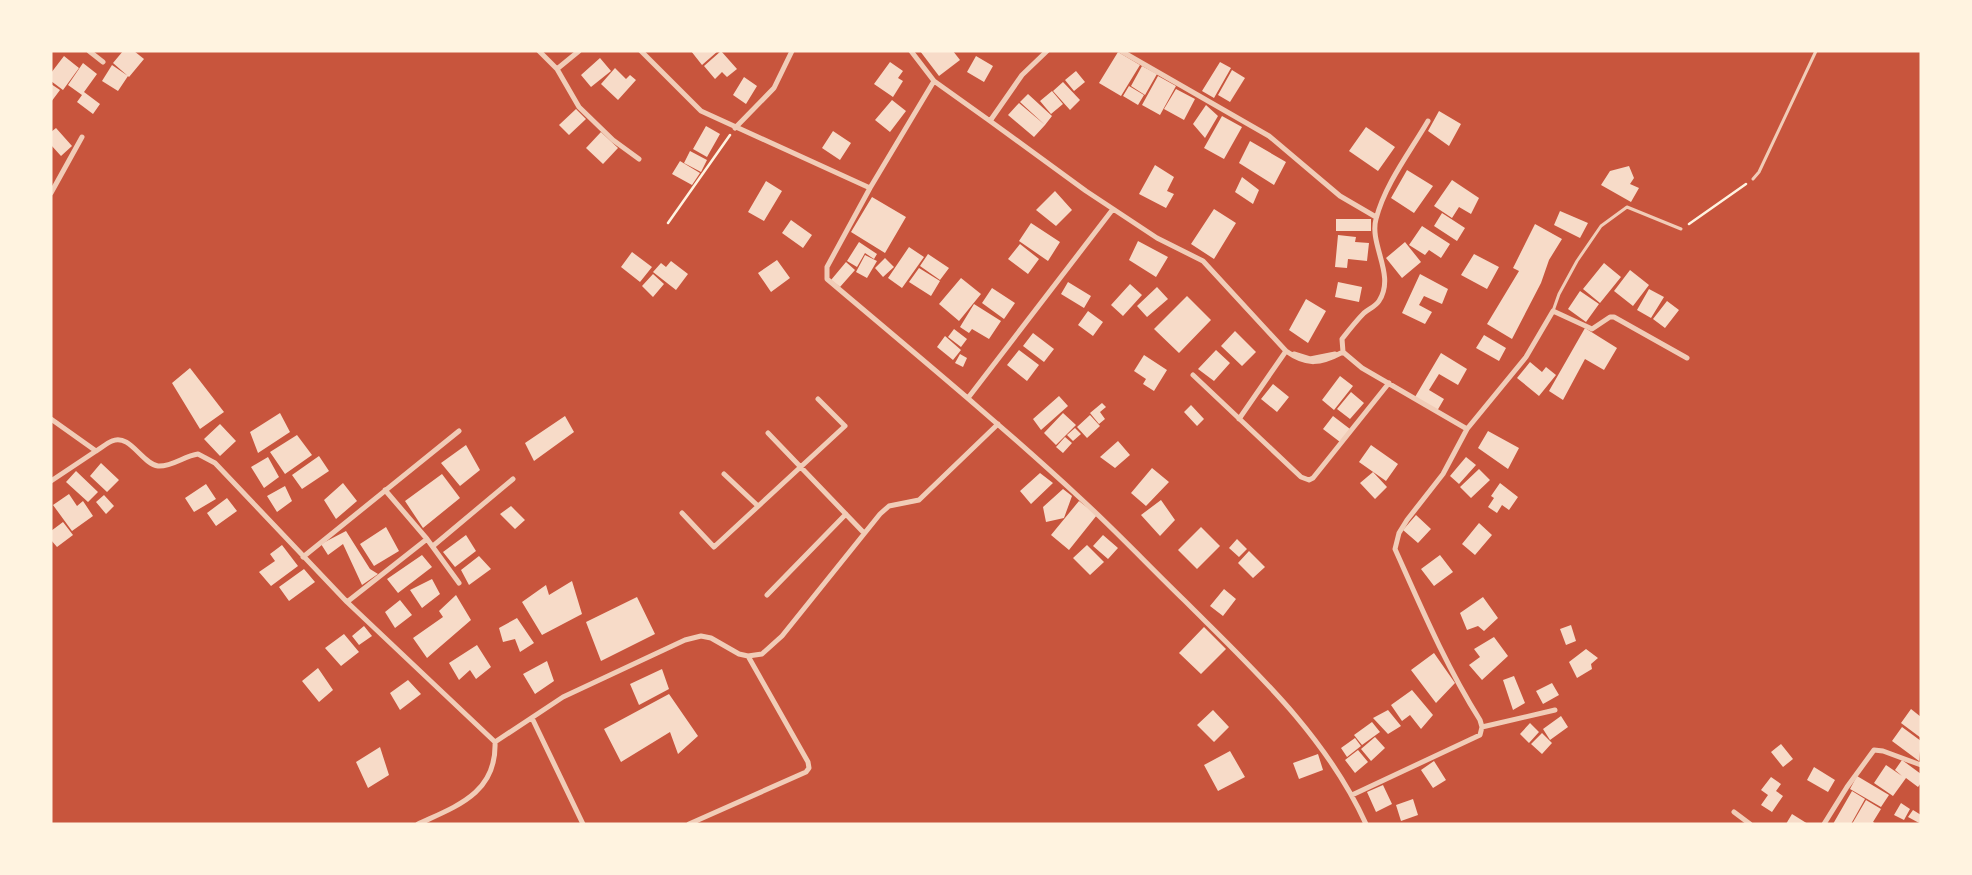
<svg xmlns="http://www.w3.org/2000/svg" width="1972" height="875" font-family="Helvetica,sans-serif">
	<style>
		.building { fill: #f7dbc8 }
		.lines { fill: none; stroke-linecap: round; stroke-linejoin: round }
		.path { stroke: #fff3e0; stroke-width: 2.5 }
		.service { stroke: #f1ccb7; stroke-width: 3 }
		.minor { stroke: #f1ccb7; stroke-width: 5 }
	</style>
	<rect width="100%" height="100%" fill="#c8553d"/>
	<path class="building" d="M123 51H134L144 59 129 77 113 63Z
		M691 51H718L702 65Z
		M721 51 737 69 727 77 722 72 715 79 704 66Z
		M920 51H953L960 60 939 76Z
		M1118 52 1140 65 1121 96 1099 83Z
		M64 56 79 68 63 90 51 81V73Z
		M976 56 993 66 984 82 967 72Z
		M600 58 611 71 591 87 581 75Z
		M890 62 903 71 898 78 903 81 893 97 874 84Z
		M1220 62 1231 68 1214 98 1202 91Z
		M83 63 97 74 84 92 100 104 93 114 77 102 82 95 68 85Z
		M112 65 128 76 118 91 102 81Z
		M1142 66 1157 74 1145 95 1131 86Z
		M615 68 626 79 630 75 636 80 618 100 601 84Z
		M1232 70 1245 78 1230 102 1218 95Z
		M1076 71 1085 82 1074 91 1065 80Z
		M1158 76 1176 86 1160 115 1142 105Z
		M744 77 757 86 746 104 733 95Z
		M1063 82 1080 100 1070 110 1053 91Z
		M51 84 60 90 51 102Z
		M1129 86 1144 95 1138 105 1123 96Z
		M1176 89 1195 99 1184 120 1164 109Z
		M1052 91 1063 104 1051 114 1040 101Z
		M1028 94 1052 116 1045 125 1020 102Z
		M892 100 906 111 890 132 875 120Z
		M1019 103 1045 125 1034 137 1008 115Z
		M1206 105 1218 116 1205 138 1193 124Z
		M576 109 586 119 569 135 559 125Z
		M1439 111 1461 124 1449 146 1428 131Z
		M1222 116 1242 127 1224 159 1204 148Z
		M706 126 720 134 707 157 693 149Z
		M1366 127 1395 147 1378 171 1349 151Z
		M56 128 72 146 61 156 51 145V132Z
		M833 131 851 143 840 160 822 148Z
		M601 132 618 148 603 164 586 148Z
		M1250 141 1286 162 1274 185 1239 163Z
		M690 151 707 160 701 172 684 163Z
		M680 161 700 173 692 185 672 174Z
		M1155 165 1174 177 1167 191 1174 194 1166 208 1139 194Z
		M1629 166 1634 178 1630 184 1639 188 1631 202 1601 185 1610 171Z
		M1407 170 1433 186 1414 213 1391 198Z
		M1242 177 1259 190 1253 204 1235 192Z
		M1452 180 1479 198 1471 214 1459 207 1452 218 1434 206Z
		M766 181 782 191 764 221 748 212Z
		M1055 191 1072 210 1056 226 1036 210Z
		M872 197 906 217 885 253 851 232Z
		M1214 209 1236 223 1214 259 1191 244Z
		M1560 211 1588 223 1580 238 1554 225Z
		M1442 213 1465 228 1457 241 1434 226Z
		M1336 219H1371V231H1336Z
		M791 220 812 235 803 248 782 233Z
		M1031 223 1060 242 1048 261 1019 241Z
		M1535 224 1562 239 1549 260 1541 283 1512 339 1487 324 1519 271 1513 268Z
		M1422 226 1450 244 1441 258 1429 250 1425 255 1409 245Z
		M1338 235 1356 237 1355 242 1369 243 1367 261 1348 259 1347 268 1335 267Z
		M1138 241 1168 257 1156 277 1129 260Z
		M859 242 877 254 874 259 865 253 857 267 847 261Z
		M1405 242 1421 262 1402 278 1386 258Z
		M1020 244 1039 259 1028 274 1008 259Z
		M909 247 924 257 902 288 888 278Z
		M632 252 652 267 640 282 621 267Z
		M928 254 949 268 940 280 920 266Z
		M1474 254 1499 267 1487 289 1461 275Z
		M865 255 877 261 867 278 856 272Z
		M885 258 894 267 883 277 875 268Z
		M777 260 790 278 771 292 758 273Z
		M671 261 688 274 676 290 653 272 661 263 666 267Z
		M846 262 855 270 840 287 831 280Z
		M1604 263 1621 277 1600 303 1583 289Z
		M919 268 940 281 931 296 909 282Z
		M1630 270 1649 285 1633 306 1614 291Z
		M653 274 664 284 653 297 642 286Z
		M1420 274 1448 289 1442 304 1424 296 1419 305 1432 312 1425 324 1402 313Z
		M961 278 981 294 959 321 939 304Z
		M1068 282 1091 296 1084 308 1061 294Z
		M1338 282 1362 287 1359 302 1335 297Z
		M1130 284 1142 295 1123 316 1111 305Z
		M1157 287 1168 299 1147 317 1137 306Z
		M992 288 1015 303 1004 319 982 303Z
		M1649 289 1664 297 1651 318 1637 310Z
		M1580 291 1599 304 1586 322 1568 309Z
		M1187 296 1211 320 1179 353 1154 329Z
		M1306 299 1326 311 1308 343 1289 330Z
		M1667 301 1679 310 1665 328 1653 319Z
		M974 304 1001 321 989 339 972 329 969 333 960 327Z
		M1088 311 1103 322 1093 336 1078 325Z
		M1585 328 1617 348 1604 370 1585 359 1563 400 1549 391Z
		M954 329 967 339 961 347 948 337Z
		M1235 331 1256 352 1242 366 1221 346Z
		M1033 333 1054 349 1044 362 1023 346Z
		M1484 335 1506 348 1499 361 1476 348Z
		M945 336 961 350 953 360 937 347Z
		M1019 350 1039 365 1027 381 1007 365Z
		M1216 350 1230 363 1214 381 1198 369Z
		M1441 353 1467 369 1458 385 1439 374 1429 390 1444 399 1437 411 1415 397Z
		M960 354 967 358 963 367 955 363Z
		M1144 355 1167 370 1154 391 1143 384 1146 379 1134 371Z
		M1530 362 1542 372 1546 367 1556 375 1539 396 1517 378Z
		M190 368 224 412 200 429 172 383Z
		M1340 376 1353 386 1334 410 1322 400Z
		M1273 384 1289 397 1277 412 1261 399Z
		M1351 392 1364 403 1350 419 1337 409Z
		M1059 396 1068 406 1041 430 1033 419Z
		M1102 403 1106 407 1100 412 1105 419 1099 424 1090 413Z
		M1191 405 1204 419 1197 426 1184 412Z
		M280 413 290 432 258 453 250 432Z
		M1063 413 1076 425 1056 445 1044 433Z
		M1090 415 1100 426 1087 438 1077 427Z
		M565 416 574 432 534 461 525 443Z
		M1333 416 1350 429 1340 442 1323 429Z
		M220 424 236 441 220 456 204 439Z
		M1075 428 1081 434 1073 441 1067 435Z
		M1488 431 1519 448 1508 469 1478 448Z
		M297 435 312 455 285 474 270 452Z
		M1065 437 1072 443 1063 453 1056 447Z
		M1118 441 1130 455 1115 468 1100 457Z
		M466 445 480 470 460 486 441 463Z
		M1371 445 1398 464 1386 481 1359 462Z
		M319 456 329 471 302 489 292 475Z
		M268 457 279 477 264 488 251 467Z
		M1466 457 1476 465 1459 484 1450 476Z
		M101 463 119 480 107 492 90 476Z
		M1152 468 1169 482 1146 506 1131 493Z
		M1479 469 1490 480 1471 498 1460 487Z
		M76 471 98 492 88 502 66 482Z
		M1373 472 1387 487 1375 499 1360 483Z
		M1040 473 1053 483 1031 504 1020 491Z
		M442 474 460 498 423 528 405 501Z
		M343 483 357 501 336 519 324 500Z
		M1500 483 1518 497 1509 510 1502 505 1497 513 1488 507 1494 498 1491 496Z
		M206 484 216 499 194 512 185 498Z
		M285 486 292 501 277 512 267 496Z
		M1063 489 1072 496 1064 518 1046 522 1043 507Z
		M69 494 77 506 83 501 93 516 72 531 53 505Z
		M104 495 114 506 106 514 96 502Z
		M227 498 237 511 216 526 207 513Z
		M1161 500 1175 520 1160 536 1141 515Z
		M1079 501 1097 515 1069 550 1051 535Z
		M511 506 525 520 515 529 500 514Z
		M1416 515 1431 529 1418 543 1403 530Z
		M63 522 73 535 57 547 51 540V531Z
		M1479 523 1492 535 1475 555 1462 544Z
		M386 527 399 551 374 566 360 544Z
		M1201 527 1220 546 1197 569 1178 550Z
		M346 531 370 569 378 574 362 585 343 544 328 555 321 544Z
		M466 535 476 551 455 567 443 552Z
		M1103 535 1118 548 1108 559 1093 546Z
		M1237 539 1247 549 1239 557 1229 548Z
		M282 545 298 566 271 586 259 572 275 561 270 554Z
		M1087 545 1104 562 1090 575 1073 558Z
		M1249 551 1265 567 1253 578 1238 563Z
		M422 555 432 567 398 593 387 579Z
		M1440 555 1453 572 1434 586 1421 569Z
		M479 556 491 569 469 585 461 570Z
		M304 569 315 582 289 601 279 587Z
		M432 579 440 594 422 608 410 590Z
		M572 581 582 614 542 635 522 602 546 585 549 595Z
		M1224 589 1236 599 1223 616 1210 606Z
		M456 595 471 620 427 658 413 638 443 617 439 611Z
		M637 597 655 634 601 661 586 622Z
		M1483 597 1498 618 1484 631 1478 626 1467 630 1460 613Z
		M400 600 412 615 395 628 385 612Z
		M517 618 534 643 520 652 515 639 503 642 499 628Z
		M1571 625 1576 641 1566 645 1560 629Z
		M364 626 372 636 359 645 352 636Z
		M1204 627 1226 649 1201 674 1179 653Z
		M344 634 359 652 341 666 325 648Z
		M1494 637 1508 656 1482 680 1469 665 1480 657 1474 649Z
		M477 645 491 667 476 679 470 670 459 680 449 663Z
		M1586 649 1598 658 1591 664 1592 669 1577 678 1569 662Z
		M1434 653 1455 683 1436 703 1411 670Z
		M547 661 554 681 535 694 523 674Z
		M318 668 333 690 319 702 302 681Z
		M662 669 669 689 639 705 630 684Z
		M1514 676 1525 703 1513 710 1503 680Z
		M408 680 421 694 400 710 390 693Z
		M1552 683 1559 695 1543 704 1536 691Z
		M1412 690 1433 715 1421 729 1410 715 1402 721 1391 705Z
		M669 694 698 736 678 754 670 732 621 762 604 729Z
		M1911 709 1921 717V738L1901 723Z
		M1213 710 1229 727 1214 742 1197 725Z
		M1388 710 1401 726 1388 734 1373 718Z
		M1561 716 1568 727 1550 740 1543 729Z
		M1372 722 1380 732 1362 745 1354 735Z
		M1530 723 1539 732 1529 743 1520 734Z
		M1902 727 1921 741 1919 761 1892 741Z
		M1542 733 1552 743 1542 754 1531 744Z
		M1375 737 1385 748 1371 761 1361 749Z
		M1355 738 1361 746 1347 757 1341 748Z
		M1781 744 1793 759 1783 767 1771 752Z
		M380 747 389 775 368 788 356 762Z
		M1358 750 1368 762 1355 773 1345 760Z
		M1230 751 1245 777 1218 791 1204 765Z
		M1318 754 1323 770 1299 779 1293 763Z
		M1902 760 1921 774V783L1918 787 1906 778 1893 796 1874 783 1886 765 1902 776 1895 770Z
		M1434 761 1446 780 1433 788 1421 770Z
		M1814 767 1835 780 1828 792 1807 780Z
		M1857 776 1889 795 1881 807 1850 789Z
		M1771 777 1781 784 1776 791 1783 796 1772 812 1761 805 1768 795 1761 790Z
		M1383 785 1392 804 1376 812 1367 792Z
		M1852 791 1865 799 1851 824H1833Z
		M1413 799 1418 815 1401 821 1396 805Z
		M1866 800 1881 809 1873 822 1876 824H1852Z
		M1901 803 1910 809 1904 820 1894 815Z
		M1913 810 1921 815V824L1908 817Z
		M1792 814 1808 824H1786Z"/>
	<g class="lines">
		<path class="path" d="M668 223 730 135
			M1689 224 1746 184"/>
		<path class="service" d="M1753 179 1759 172 1816 51
			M1553 311 1559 294 1577 261 1601 226 1627 207 1681 229"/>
		<path class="minor" d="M89 51 103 62
			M539 51 557 69 579 107 613 140 639 159
			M641 51 701 111 870 188 827 267V279C912 351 998 422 1079 497 1115 530 1149 566 1184 600 1253 669 1325 734 1366 824
			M911 51 934 81 990 121 1022 75 1047 51
			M1121 51 1269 136 1340 196 1376 217
			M557 69 579 51
			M990 121 1086 191 1157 238 1203 261 1286 351 1239 419
			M1428 121C1410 152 1385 184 1376 219 1369 245 1396 275 1379 301 1376 306 1369 309 1364 313 1356 321 1349 330 1342 339L1343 352 1362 368 1467 429
			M735 128 774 88 792 51
			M870 188 934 81
			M51 193 82 137
			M1286 351C1307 366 1320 364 1343 352
			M1294 354 1310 359 1335 354
			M1193 375 1301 477 1309 480 1313 478 1389 383
			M968 398 1113 209
			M51 419 96 451C101 448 107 443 112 441 130 433 142 464 158 466 172 467 184 456 198 454L215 463 347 602 495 742C497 793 457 806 418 824
			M768 433 864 533
			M724 474 758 506
			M51 481 96 451
			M385 490 427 539 459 583
			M682 513 714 547 845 426 818 399
			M433 546 513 479
			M303 557 459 431
			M767 595 846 514
			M347 602 427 539
			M532 718 583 824
			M1482 727 1555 710
			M495 742 563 697 685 640 701 636 711 638 739 654 748 656 762 654 782 636 880 514 889 506 919 500 998 424
			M1352 795 1480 735 1482 727 1480 720C1446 666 1421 607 1395 549L1399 533 1407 520 1443 474 1467 429 1526 357 1553 311 1592 329 1610 317H1614L1687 358
			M1734 812 1750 824
			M689 824 806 772 809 768 808 762 748 656
			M1824 824 1847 787 1874 750 1883 751 1921 765"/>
	</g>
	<rect width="1972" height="875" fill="none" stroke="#fff3e0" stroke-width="105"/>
</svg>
